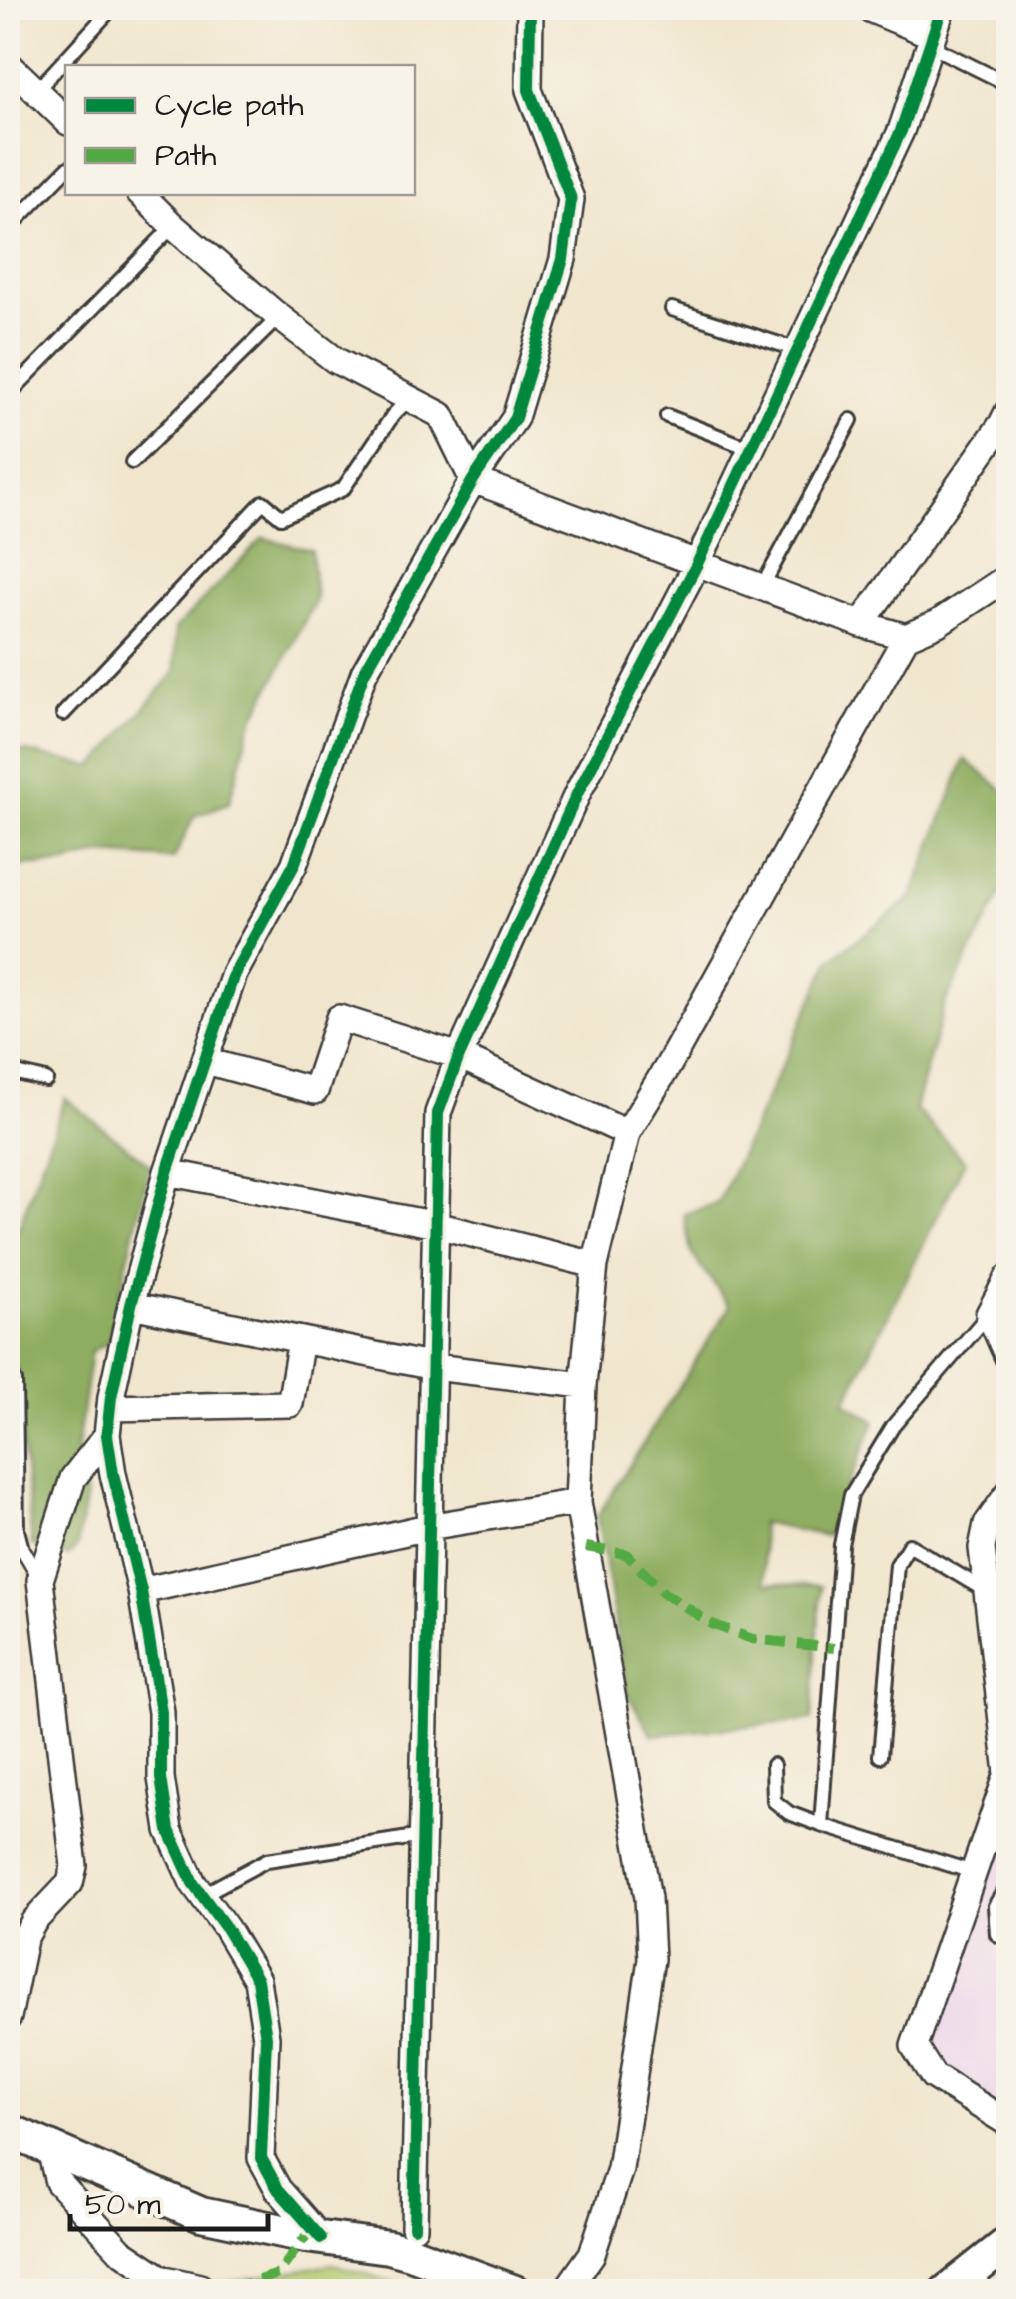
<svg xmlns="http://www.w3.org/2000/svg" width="1016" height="2299" font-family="'Architects Daughter',sans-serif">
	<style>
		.built { fill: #ebd1eb }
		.green { fill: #b4c96d; stroke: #687244; stroke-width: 2.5 }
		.forest { fill: #8fad60; stroke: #56643e; stroke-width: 2.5 }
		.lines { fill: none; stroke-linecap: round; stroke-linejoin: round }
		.service-casing { stroke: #3c3a37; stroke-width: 18 }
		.minor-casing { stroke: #3c3a37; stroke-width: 30 }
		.tertiary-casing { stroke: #3c3a37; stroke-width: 38 }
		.service { stroke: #fff; stroke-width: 12 }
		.minor { stroke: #fff; stroke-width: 25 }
		.tertiary { stroke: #fff; stroke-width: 32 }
		.quiet { stroke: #52a943; stroke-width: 10; stroke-dasharray: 20 10; stroke-linecap: butt }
		.cycleway-casing { stroke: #f7f3e8; stroke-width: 19 }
		.cycleway { stroke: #00873e; stroke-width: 12 }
	</style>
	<rect width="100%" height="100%" fill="#f7f3e8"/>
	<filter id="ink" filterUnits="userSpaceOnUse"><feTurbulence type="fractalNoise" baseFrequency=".01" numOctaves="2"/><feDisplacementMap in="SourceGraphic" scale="20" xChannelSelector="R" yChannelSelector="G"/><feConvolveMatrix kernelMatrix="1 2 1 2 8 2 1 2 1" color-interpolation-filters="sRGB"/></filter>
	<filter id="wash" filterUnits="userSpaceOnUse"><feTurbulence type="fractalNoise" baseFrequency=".0048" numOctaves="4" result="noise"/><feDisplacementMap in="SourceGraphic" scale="40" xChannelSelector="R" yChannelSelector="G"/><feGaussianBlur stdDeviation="2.25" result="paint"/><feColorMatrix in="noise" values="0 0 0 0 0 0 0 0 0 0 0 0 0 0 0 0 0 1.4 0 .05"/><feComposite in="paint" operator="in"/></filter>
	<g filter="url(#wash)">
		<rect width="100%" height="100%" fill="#f0e6cd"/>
		<path class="built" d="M1008 1510V1702L991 1550 997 1525Z
			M1008 1797V2110L946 2076 931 2056 928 2033Z"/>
		<path class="green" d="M333 2264 420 2291 202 2292 200 2287Z"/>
		<path class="forest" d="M263 538 311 550 316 599 251 724 229 803 194 816 174 859 101 854 62 864 8 866V748L94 767 175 672V629Z
			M965 759 1008 794V881L945 1003 915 1109 965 1161 845 1402 875 1421 827 1536 761 1523 765 1583 821 1586 812 1720 652 1735 627 1693 597 1517 730 1306 691 1253 684 1214 718 1203 831 959 911 899Z
			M65 1098 150 1165 108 1343 91 1351 75 1461 86 1495 77 1547 68 1556 32 1545 15 1362 8 1358V1256Z"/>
	</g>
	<g filter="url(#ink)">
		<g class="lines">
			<defs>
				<path id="service" d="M929 45 1008 84
					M36 91 112 8
					M8 229 68 168
					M672 309 798 350
					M8 395 173 226
					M667 416 751 449
					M132 462 279 317
					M762 587 851 420
					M63 714 263 502 281 517 343 489 393 415 410 398
					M8 1071 46 1080
					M8 1371 15 1381 17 1530 22 1549 38 1576
					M880 1756 897 1565 909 1545 986 1591
					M773 1765 774 1801 789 1813 821 1825 973 1872
					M821 1825 841 1545 851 1495 893 1426 989 1314
					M1008 1885 995 1906 997 1934 1008 1941
					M202 1895 267 1860 422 1836"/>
				<path id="minor" d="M867 8 932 35
					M8 64 68 122
					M139 192 173 226 273 312 335 360 441 415 473 480 861 624 906 637
					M861 624 1002 424 1008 412
					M206 1061 315 1091 339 1018 459 1056 627 1133
					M167 1172 436 1225 595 1265
					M1008 1278 989 1314 1008 1357
					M131 1305 434 1367 583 1385
					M110 1408 290 1404 301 1340
					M1008 1494 987 1524 982 1548 1008 1773 914 2046 933 2076 1008 2123
					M141 1591 428 1527 578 1502
					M8 2017 24 1939 34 1921 70 1883 74 1866 40 1580 73 1478 107 1435
					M50 2150 58 2182 121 2251 161 2278 200 2287 202 2292
					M414 2227 438 1113 459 1056 578 792 697 564 901 131 942 8
					M321 2238 278 2189 261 2158 266 2037 257 1980 226 1928 193 1883 169 1830 161 1778V1712L141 1591 113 1474 107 1435 111 1397 131 1305 167 1172 234 974 294 865 364 673 473 480 515 418 563 259 571 199 529 90 530 8
					M565 2292 592 2254 620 2169 651 1959 648 1898 578 1502 583 1385 595 1265 627 1133 668 1066 906 637 938 623 1008 577"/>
				<path id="tertiary" d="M8 2130 201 2214 306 2236 389 2247 411 2253 515 2292
					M946 2292 1008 2243"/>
			</defs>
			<use href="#service" class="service-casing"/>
			<use href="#minor" class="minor-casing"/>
			<use href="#tertiary" class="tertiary-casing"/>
			<use href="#service" class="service"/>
			<use href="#minor" class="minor"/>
			<use href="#tertiary" class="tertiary"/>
			<path class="quiet" d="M586 1547 626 1554 664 1593 712 1624 752 1639 834 1648
				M200 2287 226 2290 278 2274 306 2236"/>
			<defs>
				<path id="cycleway" d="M414 2227 438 1113 459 1056 578 792 697 564 901 131 942 8
					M321 2238 278 2189 261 2158 266 2037 257 1980 226 1928 193 1883 169 1830 161 1778V1712L141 1591 113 1474 107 1435 111 1397 131 1305 167 1172 234 974 294 865 364 673 473 480 515 418 563 259 571 199 529 90 530 8"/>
			</defs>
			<use href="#cycleway" class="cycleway-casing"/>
			<use href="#cycleway" class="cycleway"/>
		</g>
	</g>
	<rect width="1016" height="2299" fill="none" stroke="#f7f3e8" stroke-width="40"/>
	<rect x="65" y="65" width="350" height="130" fill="#f7f3e8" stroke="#9f9d96" stroke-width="2.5"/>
	<rect x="85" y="98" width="50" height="15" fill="#00873e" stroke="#9f9d96" stroke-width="2.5"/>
	<text x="155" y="115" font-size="30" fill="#1c1c1c">Cycle path</text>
	<rect x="85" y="148" width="50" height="15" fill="#52a943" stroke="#9f9d96" stroke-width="2.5"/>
	<text x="155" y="165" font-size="30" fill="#1c1c1c">Path</text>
	<path d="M70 2214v15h198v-15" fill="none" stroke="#1c1c1c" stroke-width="5"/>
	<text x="85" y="2214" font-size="30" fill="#1c1c1c" stroke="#f7f3e8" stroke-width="8" paint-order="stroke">50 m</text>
</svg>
